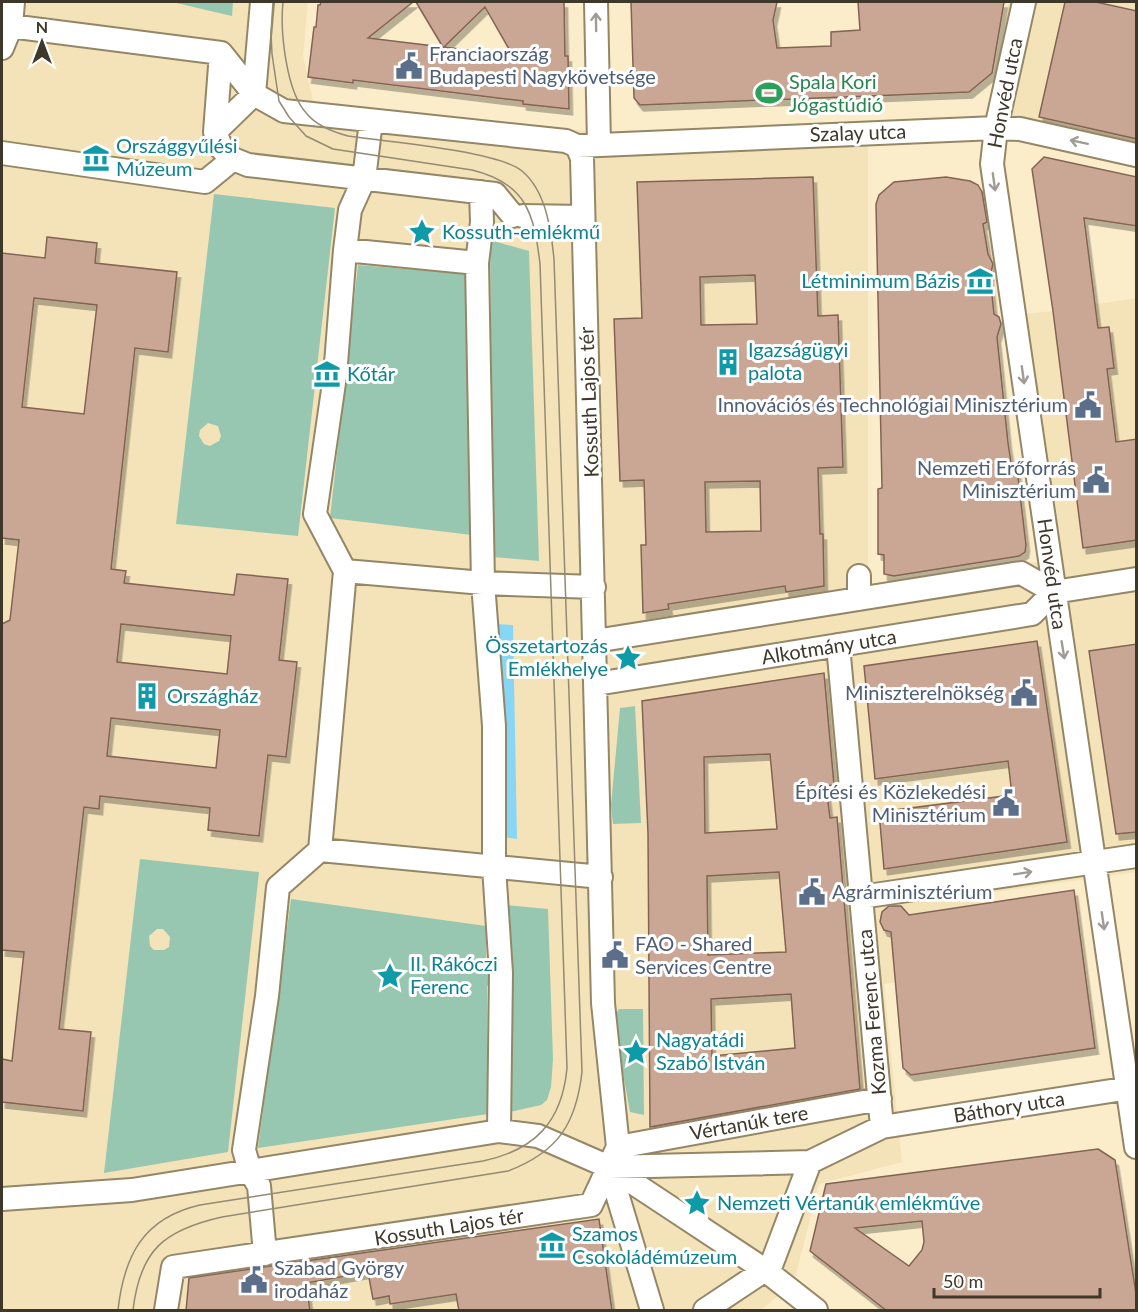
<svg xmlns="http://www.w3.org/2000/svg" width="1138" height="1312" font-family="Lato,sans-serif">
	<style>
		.built { fill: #f4e3b9 }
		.green { fill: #97c7b1; fill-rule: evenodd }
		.water { fill: #87d6f6 }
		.building { fill: #caa795; stroke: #836353; stroke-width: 1.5; fill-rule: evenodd; filter: url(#shadow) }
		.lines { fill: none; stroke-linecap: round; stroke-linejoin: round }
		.street-casing { stroke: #948767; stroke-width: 26 }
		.street { stroke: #fff; stroke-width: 22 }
		.tram { stroke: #938a73; stroke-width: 1.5 }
		.oneway { stroke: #9e9c95 }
		.labels { text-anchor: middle; stroke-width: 6; stroke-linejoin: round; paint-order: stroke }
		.service-label { font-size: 20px; fill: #4e5e75; stroke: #fff; text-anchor: start }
		.leisure-label { font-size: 20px; fill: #27864d; stroke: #fff; text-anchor: start }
		.street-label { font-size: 20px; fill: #3e382b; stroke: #fff }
		.culture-label { font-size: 20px; fill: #0d838f; stroke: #fff; text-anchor: start }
	</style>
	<defs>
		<filter id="shadow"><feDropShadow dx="3.5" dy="6" stdDeviation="0" flood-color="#0004"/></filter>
	</defs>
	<rect width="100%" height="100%" fill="#fbedca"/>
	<path class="built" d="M2 2H308L303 55 314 106 598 132 868 121V590L1044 561 1013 315 1053 311 1136 298V872L980 894 988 970 884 984 902 1162 819 1184 794 1282 761 1310H2Z
		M1009 2H1136V147L1024 122 989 103Z"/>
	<path class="green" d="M172 2H233L232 16Z
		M214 194 335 208 298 536 176 524ZM208 423 218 426 221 436 219 441 210 446 204 444 199 436 200 430Z
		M490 240 529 251 539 561 493 557Z
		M358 265 466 274 472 535 330 518Z
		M635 706 641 823 613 824 611 805 620 708Z
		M140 859 259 872 228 1152 104 1173ZM157 929H163L170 937 169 947 164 950H154L150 946 149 936Z
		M291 899 486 926V974L493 975 494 985 487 986 488 1114 258 1148Z
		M505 905 548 909 553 1059 551 1087 547 1100 541 1105 510 1112Z
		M619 1009H643L644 1115 630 1112 613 1018Z"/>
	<path class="water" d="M497 624 513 625 517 839 502 837Z"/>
	<path class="building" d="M321 2H413L368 38 443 47 416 2H564L565 56H568L569 109 523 104V101L353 80V83L308 77 314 27H316L318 5H320ZM485 7 513 56 444 47Z
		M631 2H777L773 20 777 48 831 46V32L860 30 858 2H1004L992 73 969 92 640 105 634 98Z
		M1065 2H1096L1137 11V139L1039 117Z
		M1044 157 1137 177V226L1084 218 1098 328 1109 327 1114 368 1107 369 1116 442 1137 439V540L1083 548 1053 311 1032 169Z
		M813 177 818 316 838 315 843 467 818 468 820 534H823L824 586 786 592 785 586 668 604 669 609 643 613 641 545H646L644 480 620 481 614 319 642 318 637 182ZM755 275 757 324 701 325 700 277ZM760 481 761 531 706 532 705 482Z
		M946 177 970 181 978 185 982 192 987 222 983 224 988 254 993 264 990 276 994 314 999 317 1001 324 997 337 1008 443 1012 469H1017L1026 545 1025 552 1019 556 894 576 884 574V555L878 554V489L882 488 876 204 879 195 894 182Z
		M47 237 97 243 95 263 177 272 168 352 135 348 111 569 126 571 124 583 234 595 237 574 288 579 279 660 297 662 286 757 268 755 259 836 208 830 210 808 100 796 99 809 84 807 59 1029 91 1032 83 1111 2 1102V1059L12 1061 24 952 2 950V624L10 620 19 540 2 538V253L45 258ZM34 298 97 305 84 414 22 407ZM121 624 231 636 227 674 117 662ZM111 718 220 730 216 768 107 756Z
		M1037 641 1067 842 884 869 879 812 1012 795 1008 761 875 779 864 666Z
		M1137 644V832L1116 834 1089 651Z
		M824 673 834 785 826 786 830 818 837 817 860 1089 650 1127 648 833 642 701ZM770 754 777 829 705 833 704 757ZM779 872 786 952 708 955 707 876ZM791 994 795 1048 712 1056 711 999Z
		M1074 890 1095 1048 911 1075 903 1068 891 932 884 930 880 922 882 912 889 906H901L909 915Z
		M1098 1149 1115 1160 1137 1300V1311H887L810 1251 826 1184ZM922 1221 924 1242 922 1250 909 1266 855 1228Z
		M599 1219 612 1311H459L456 1294 390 1304 389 1296 373 1299 368 1272 306 1283 310 1311H186L189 1278Z"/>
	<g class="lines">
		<defs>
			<path id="street" d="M596 2 599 144
				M1024 2 996 128 992 164 1136 1147
				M2 25 221 53 215 132 222 149 233 159 248 165 495 194 513 216
				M2 48 11 26 13 2
				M215 132 254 94 262 2
				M577 146 996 128 1020 129 1136 155
				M2 153 205 182 233 159
				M523 216 583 217
				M345 250 477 263
				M345 571 315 514 335 376 345 250 350 210 364 179 371 121
				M859 576V599
				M594 587 483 583 345 571 320 850 601 877
				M595 641 1021 573 1054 592
				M838 645 882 1127
				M596 684 1032 614 1054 592 1136 579
				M861 897 1136 856
				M499 1131 538 1136 609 1167 765 1270 816 1310
				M618 1147 880 1099
				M609 1167 810 1162
				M609 1167 652 1310
				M2 1199 132 1190 499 1131 501 973 494 867V726L483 583 477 263 482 222 481 192
				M265 1254 259 1186 250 1171 244 1150 267 996 278 887 320 850
				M166 1310 173 1267 591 1205 618 1147 603 1003 582 158 577 146 566 141 284 111 254 94 221 53
				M705 1310 765 1270 772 1263 810 1162 882 1127 1136 1087"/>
		</defs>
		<use href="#street" class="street-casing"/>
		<use href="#street" class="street"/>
		<path class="tram" d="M118 1310C124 1256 143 1218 200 1205L483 1161C535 1150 562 1122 567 1068L540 264C534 213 526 183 472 170L333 149 306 136 289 117 279 101 272 54 271 33 273 2
			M133 1310C140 1250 164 1230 222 1217L508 1171C558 1152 576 1124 582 1072L554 259C551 229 546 191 522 171 498 151 383 141 348 136 333 132 317 126 307 114 286 92 280 31 283 2"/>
	</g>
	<defs><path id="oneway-shaft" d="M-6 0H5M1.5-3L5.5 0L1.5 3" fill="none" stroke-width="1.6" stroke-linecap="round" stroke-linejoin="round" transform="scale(1.5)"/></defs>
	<g class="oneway">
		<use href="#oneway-shaft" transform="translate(596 22) rotate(-91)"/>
		<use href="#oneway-shaft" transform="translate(1079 142) rotate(-168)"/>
		<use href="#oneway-shaft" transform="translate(994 182) rotate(82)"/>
		<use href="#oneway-shaft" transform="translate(1023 375) rotate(82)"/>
		<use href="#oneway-shaft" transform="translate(1063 650) rotate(81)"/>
		<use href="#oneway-shaft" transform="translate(1023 873) rotate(-9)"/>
		<use href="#oneway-shaft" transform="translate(1103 921) rotate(82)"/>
	</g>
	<defs>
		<symbol id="civic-bare" viewBox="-9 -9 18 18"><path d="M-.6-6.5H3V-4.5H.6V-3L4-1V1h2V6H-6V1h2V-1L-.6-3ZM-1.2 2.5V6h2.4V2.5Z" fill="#5c6f8a" stroke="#fff" stroke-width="2.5" paint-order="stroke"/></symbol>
		<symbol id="stadium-bare" viewBox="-9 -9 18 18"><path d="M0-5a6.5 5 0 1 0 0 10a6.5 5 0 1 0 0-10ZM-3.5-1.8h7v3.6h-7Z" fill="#2e9e5b" stroke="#fff" stroke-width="2.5" paint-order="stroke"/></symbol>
		<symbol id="museum-bare" viewBox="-9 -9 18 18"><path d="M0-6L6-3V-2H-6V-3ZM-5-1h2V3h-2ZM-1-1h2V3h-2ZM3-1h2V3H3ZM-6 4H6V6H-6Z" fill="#0f9aa8" stroke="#fff" stroke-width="2.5" paint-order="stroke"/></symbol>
		<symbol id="sight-bare" viewBox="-9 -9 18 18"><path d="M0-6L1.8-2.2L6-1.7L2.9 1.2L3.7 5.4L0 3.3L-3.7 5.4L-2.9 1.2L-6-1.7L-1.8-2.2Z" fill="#0f9aa8" stroke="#fff" stroke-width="2.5" paint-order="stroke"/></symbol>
		<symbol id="building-bare" viewBox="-9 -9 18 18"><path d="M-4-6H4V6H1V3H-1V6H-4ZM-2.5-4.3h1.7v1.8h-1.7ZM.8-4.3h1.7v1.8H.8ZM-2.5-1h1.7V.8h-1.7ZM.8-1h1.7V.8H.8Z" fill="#0f9aa8" stroke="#fff" stroke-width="2.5" paint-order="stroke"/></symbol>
	</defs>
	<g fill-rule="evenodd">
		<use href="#civic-bare" x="390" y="47" width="38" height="38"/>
		<use href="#stadium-bare" x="750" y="74" width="38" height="38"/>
		<use href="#museum-bare" x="77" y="139" width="38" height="38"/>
		<use href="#sight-bare" x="403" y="213" width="38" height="38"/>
		<use href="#museum-bare" x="961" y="262" width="38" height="38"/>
		<use href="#building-bare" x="709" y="343" width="38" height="38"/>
		<use href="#museum-bare" x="308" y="355" width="38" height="38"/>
		<use href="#civic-bare" x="1069" y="386" width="38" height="38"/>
		<use href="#civic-bare" x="1077" y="461" width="38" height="38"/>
		<use href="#sight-bare" x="609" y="639" width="38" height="38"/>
		<use href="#civic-bare" x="1005" y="674" width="38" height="38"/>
		<use href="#building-bare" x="128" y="677" width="38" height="38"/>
		<use href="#civic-bare" x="987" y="784" width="38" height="38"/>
		<use href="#civic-bare" x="793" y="873" width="38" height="38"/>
		<use href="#civic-bare" x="596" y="936" width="38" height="38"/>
		<use href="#sight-bare" x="371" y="957" width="38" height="38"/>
		<use href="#sight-bare" x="617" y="1033" width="38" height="38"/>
		<use href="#sight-bare" x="678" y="1184" width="38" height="38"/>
		<use href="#museum-bare" x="533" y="1226" width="38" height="38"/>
		<use href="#civic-bare" x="235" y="1261" width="38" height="38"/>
	</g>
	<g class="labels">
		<g class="service-label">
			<text x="429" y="61">Franciaország<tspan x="429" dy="23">Budapesti Nagykövetsége</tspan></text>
			<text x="1068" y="412" text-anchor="end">Innovációs és Technológiai Minisztérium</text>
			<text x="1076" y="475" text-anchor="end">Nemzeti Erőforrás<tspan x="1076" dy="23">Minisztérium</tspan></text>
			<text x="1004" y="700" text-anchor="end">Miniszterelnökség</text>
			<text x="986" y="799" text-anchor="end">Építési és Közlekedési<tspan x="986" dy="23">Minisztérium</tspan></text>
			<text x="832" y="899">Agrárminisztérium</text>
			<text x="635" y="951">FAO - Shared<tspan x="635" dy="23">Services Centre</tspan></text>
			<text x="274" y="1275">Szabad György<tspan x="274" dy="23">irodaház</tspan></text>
		</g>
		<g class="leisure-label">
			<text x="789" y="89">Spala Kori<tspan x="789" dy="23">Jógastúdió</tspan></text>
		</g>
		<g class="street-label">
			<text transform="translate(1005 93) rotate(-79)" y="7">Honvéd utca</text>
			<text transform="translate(858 133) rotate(-2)" y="7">Szalay utca</text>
			<text transform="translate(589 402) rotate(-92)" y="7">Kossuth Lajos tér</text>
			<text transform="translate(1052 574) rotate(82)" y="7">Honvéd utca</text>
			<text transform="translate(829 647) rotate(-9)" y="7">Alkotmány utca</text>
			<text transform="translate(872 1012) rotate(-95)" y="7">Kozma Ferenc utca</text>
			<text transform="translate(1009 1107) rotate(-9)" y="7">Báthory utca</text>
			<text transform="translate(749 1123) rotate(-10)" y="7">Vértanúk tere</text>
			<text transform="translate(449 1227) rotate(-9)" y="7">Kossuth Lajos tér</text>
		</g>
		<g class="culture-label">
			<text x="116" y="153">Országgyűlési<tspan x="116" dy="23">Múzeum</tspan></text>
			<text x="442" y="239">Kossuth-emlékmű</text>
			<text x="960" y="288" text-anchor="end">Létminimum Bázis</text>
			<text x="748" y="357">Igazságügyi<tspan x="748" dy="23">palota</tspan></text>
			<text x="347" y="381">Kőtár</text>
			<text x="608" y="653" text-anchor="end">Összetartozás<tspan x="608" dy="23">Emlékhelye</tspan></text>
			<text x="167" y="703">Országház</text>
			<text x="410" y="971">II. Rákóczi<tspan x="410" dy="23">Ferenc</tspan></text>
			<text x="656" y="1047">Nagyatádi<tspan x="656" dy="23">Szabó István</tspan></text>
			<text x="717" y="1210">Nemzeti Vértanúk emlékműve</text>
			<text x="572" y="1241">Szamos<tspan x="572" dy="23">Csokoládémúzeum</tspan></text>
		</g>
	</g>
	<rect width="1138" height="1312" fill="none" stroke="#3e382b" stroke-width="6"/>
	<g transform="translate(42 42)" stroke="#ffffff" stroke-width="4.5" paint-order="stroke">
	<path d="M0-4.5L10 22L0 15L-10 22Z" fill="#3e382b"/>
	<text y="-9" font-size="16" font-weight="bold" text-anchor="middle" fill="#3e382b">N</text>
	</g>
	<path d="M934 1288v9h166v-9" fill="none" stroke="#3e382b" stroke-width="3"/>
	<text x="943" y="1288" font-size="18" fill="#3e382b" stroke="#ffffff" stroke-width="4.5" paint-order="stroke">50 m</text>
</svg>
